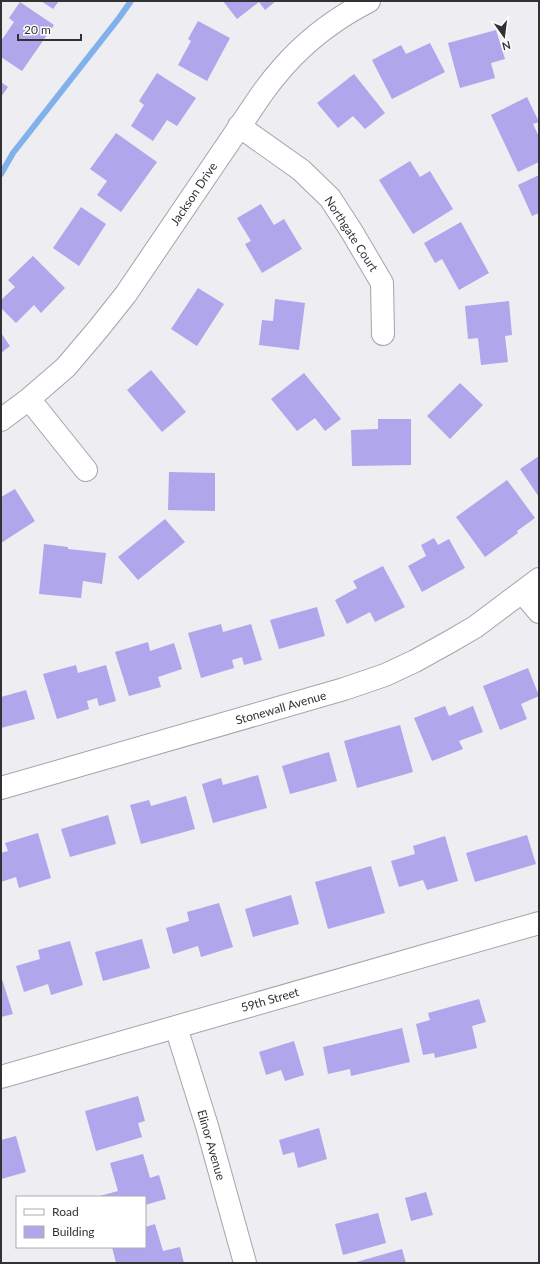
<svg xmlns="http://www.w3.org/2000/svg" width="540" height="1264" font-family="Lato,sans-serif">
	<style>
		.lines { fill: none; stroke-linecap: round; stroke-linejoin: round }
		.stream { stroke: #80b1eb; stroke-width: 6 }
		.building { fill: #afa6ec }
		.minor-casing { stroke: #a4a4a9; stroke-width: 24 }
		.minor { stroke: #fff; stroke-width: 22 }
		.labels { text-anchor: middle; stroke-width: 4; stroke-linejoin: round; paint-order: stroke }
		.street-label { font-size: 12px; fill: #323234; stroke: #fff }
	</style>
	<rect width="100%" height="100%" fill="#ededf2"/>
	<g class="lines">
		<path class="stream" d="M1 174 13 153 119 18 131 1"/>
	</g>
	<path class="building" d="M41 1H59L53 9Z
		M223 1H276L265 10 259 2 237 19Z
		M20 2 54 25 22 71 1 57V41L14 22 9 18Z
		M198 21 230 38 207 81 178 65 191 41 188 39Z
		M496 30 505 59 491 63 495 78 460 88 448 43Z
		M430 43 445 72 392 99 372 60 401 45 406 54Z
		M157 73 196 98 177 126 167 120 153 141 131 126 144 105 139 101Z
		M354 74 385 113 365 129 353 116 338 128 317 103Z
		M1 82 8 87 1 97Z
		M527 97 539 122 533 124 539 137V162L518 172 491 115Z
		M116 133 157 162 121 212 97 195 107 181 90 169Z
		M410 161 420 177 430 171 453 209 413 234 379 180Z
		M539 175V213L532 216 518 185Z
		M261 204 274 225 284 219 302 249 262 273 245 244 251 241 237 218Z
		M81 207 106 224 79 266 53 248Z
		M461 222 489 273 459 290 442 259 435 263 424 243Z
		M33 256 65 288 41 313 34 305 16 323 1 308V300L15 287 8 280Z
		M198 288 224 304 197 346 171 329Z
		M275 299 305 303 299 350 259 345 262 320 273 321Z
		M509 301 512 335 505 336 508 362 481 365 478 338 468 339 465 306Z
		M1 333 10 346 1 353Z
		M151 370 186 412 162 432 127 390Z
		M304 373 341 419 325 431 315 418 297 431 271 399Z
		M460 383 483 405 450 439 427 416Z
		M378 419H411V465L352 466 351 430 378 429Z
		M539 456V497L520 469Z
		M169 472 215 473V511L168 510Z
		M507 480 535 518 517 531 518 533 485 557 456 517Z
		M15 489 35 521 1 543V497Z
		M165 519 185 542 138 580 118 557Z
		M434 538 438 545 449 539 465 568 422 592 408 566 426 556 421 545Z
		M44 544 68 547V549L106 553 102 584 83 581 81 598 39 594Z
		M383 566 405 607 375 622 370 612 347 624 335 600 357 588 353 581Z
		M317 607 325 636 279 649 270 620Z
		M221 624 223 632 251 624 262 660 244 665 242 657 232 660 234 668 201 678 188 633Z
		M148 642 150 651 174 643 182 669 158 677 161 687 129 696 115 652Z
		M76 665 78 673 106 665 116 701 99 706 97 698 87 701 89 709 57 719 43 674Z
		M528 668 539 696 521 704 527 719 500 730 483 686Z
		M26 690 35 719 1 728V697Z
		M445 706 449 716 473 706 483 732 459 741 463 749 432 761 414 718Z
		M400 725 413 772 357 788 344 741Z
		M329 752 337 781 290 794 282 766Z
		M258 775 267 808 213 823 202 784 221 778 223 785Z
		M186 796 195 829 141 844 130 805 149 800 151 806Z
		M108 815 116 844 70 857 61 829Z
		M38 833 51 878 19 888 16 877 1 882V853L8 851 5 843Z
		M527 835 536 864 475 882 466 853Z
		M445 836 458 881 427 890 423 880 399 887 391 861 415 854 413 846Z
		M371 866 385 913 328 929 315 882Z
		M291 895 299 924 253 937 245 909Z
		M219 903 233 947 201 957 198 946 173 954 166 928 189 921 187 912Z
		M142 939 150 968 103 981 95 952Z
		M70 941 83 985 51 995 48 984 24 992 16 966 40 959 38 950Z
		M1 976 13 1014 1 1017Z
		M479 999 486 1022 472 1026 477 1048 435 1058 434 1053 423 1055 416 1024 430 1020 428 1013Z
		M402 1028 410 1062 351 1076 350 1069 328 1074 323 1047Z
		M294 1041 304 1075 285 1081 281 1070 266 1075 259 1052Z
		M138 1096 145 1121 138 1123 142 1137 96 1151 85 1111Z
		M319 1128 327 1159 298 1168 294 1152 283 1155 279 1140Z
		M16 1136 26 1172 1 1179V1140Z
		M143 1154 150 1178 159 1175 166 1199 145 1205V1197H96L118 1191 110 1163Z
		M426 1192 433 1215 411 1221 405 1198Z
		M378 1213 386 1243 343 1255 335 1224Z
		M155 1224 163 1251 180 1247 184 1263H116L112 1247H145V1227Z
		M402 1249 406 1263H353Z"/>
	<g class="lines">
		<defs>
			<path id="minor" d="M239 126 301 170 330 198 352 232 382 283 383 334
				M29 399 86 470
				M1 420 29 399 66 367 99 328 126 294 261 95C268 85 276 75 284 66 308 39 338 17 369 1
				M522 592 539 612
				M1 788 344 689 385 675 415 661 451 641 475 627 539 579
				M176 1027 207 1126 245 1263
				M1 1077 539 923"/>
		</defs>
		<use href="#minor" class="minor-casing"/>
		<use href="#minor" class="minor"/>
	</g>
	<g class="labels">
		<g class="street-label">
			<text transform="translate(194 194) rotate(-56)" y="4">Jackson Drive</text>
			<text transform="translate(351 234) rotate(57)" y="4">Northgate Court</text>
			<text transform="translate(281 708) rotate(-16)" y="4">Stonewall Avenue</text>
			<text transform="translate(270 1000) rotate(-16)" y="4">59th Street</text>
			<text transform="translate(211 1145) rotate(74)" y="4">Elinor Avenue</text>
		</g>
	</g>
	<rect width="540" height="1264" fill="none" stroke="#323234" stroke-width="4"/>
	<rect x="16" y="1196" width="130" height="52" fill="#ffffff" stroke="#adadae"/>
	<rect x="24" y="1209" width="20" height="6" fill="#ffffff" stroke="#adadae"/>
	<text x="52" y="1216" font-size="12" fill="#323234">Road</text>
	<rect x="24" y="1226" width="20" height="12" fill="#afa6ec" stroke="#adadae"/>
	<text x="52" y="1236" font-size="12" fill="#323234">Building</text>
	<g transform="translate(504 36) rotate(166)" stroke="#ffffff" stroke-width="3" paint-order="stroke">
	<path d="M0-3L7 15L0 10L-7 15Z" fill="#323234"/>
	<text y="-6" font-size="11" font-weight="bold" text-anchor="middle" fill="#323234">N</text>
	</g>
	<path d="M18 34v6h63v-6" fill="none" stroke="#323234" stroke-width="2"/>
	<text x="24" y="34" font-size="12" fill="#323234" stroke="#ffffff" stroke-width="3" paint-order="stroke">20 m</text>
</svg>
